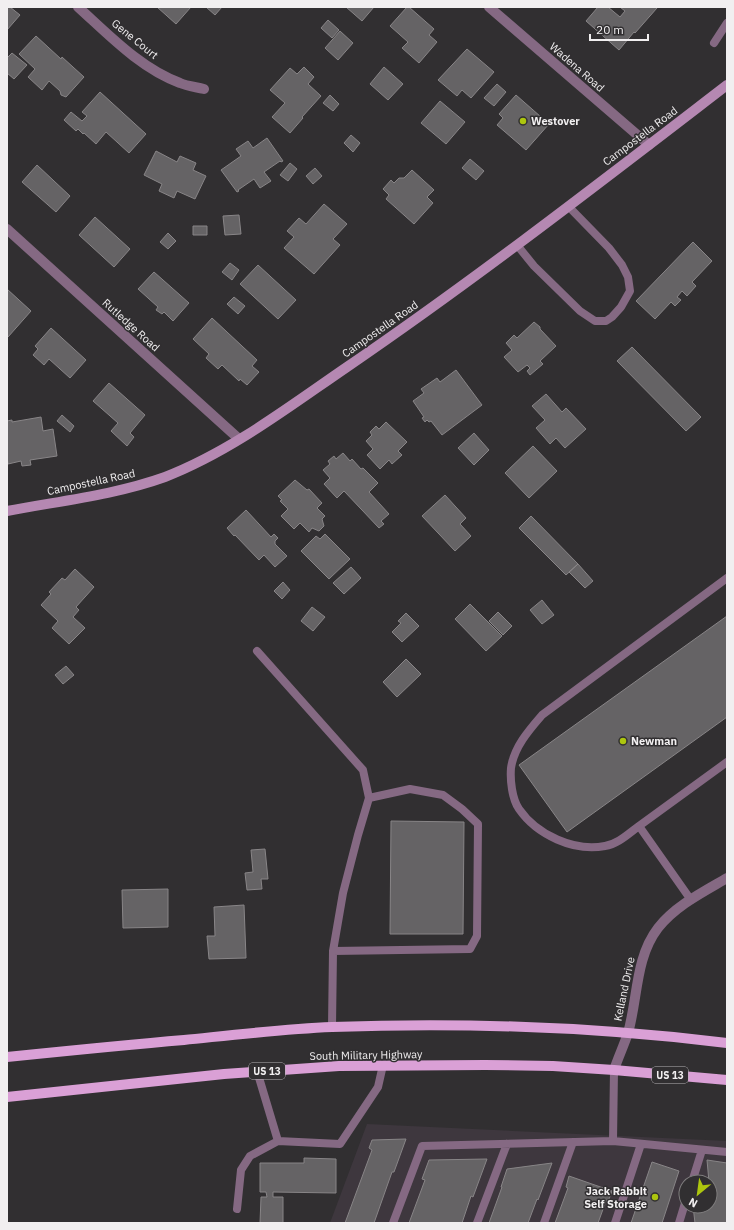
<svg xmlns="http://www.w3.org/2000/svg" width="734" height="1230" font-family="'IBM Plex Sans',sans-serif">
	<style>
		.built { fill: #3e373e; fill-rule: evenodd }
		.building { fill: #656365; stroke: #888587 }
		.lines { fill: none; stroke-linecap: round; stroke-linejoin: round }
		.lane { stroke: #856983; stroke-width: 8 }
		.street { stroke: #856983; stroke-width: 10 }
		.secondary { stroke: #b588b2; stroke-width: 10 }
		.primary { stroke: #daa0d6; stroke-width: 10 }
		.poi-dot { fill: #adc60e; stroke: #312f31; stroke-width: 1.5 }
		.labels { text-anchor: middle; stroke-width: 3; stroke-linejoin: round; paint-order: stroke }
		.shield { fill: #312f31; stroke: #b7b5b7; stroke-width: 1 }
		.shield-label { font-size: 10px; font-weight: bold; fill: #f1eff0 }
		.street-label { font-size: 11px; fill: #f1eff0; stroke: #312f31 }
		.poi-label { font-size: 11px; font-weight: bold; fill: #f1eff0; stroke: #312f31; text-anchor: start }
	</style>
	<rect width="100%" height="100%" fill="#312f31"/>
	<path class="built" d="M367 1124 727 1141V1223H330ZM686 1182H710V1206H686Z"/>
	<path class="building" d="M7 7H10L20 15 7 30Z
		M157 7H191L176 24Z
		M206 7H222L215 15Z
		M346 7H374L362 21Z
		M407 7H409L434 29 429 35 437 42 419 63 402 48 408 42 390 26Z
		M598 7H608L620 17 625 11 620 7H655L657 8 635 33 634 32 619 50 586 21Z
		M328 20 339 30 332 38 321 28Z
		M340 31 353 43 338 60 325 48Z
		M36 36 61 59 62 57 84 77 66 97 61 95 60 91 49 81 42 90 28 77 35 69 19 54Z
		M467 49 494 72 471 98 462 90 457 96 438 80Z
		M12 53 27 65 14 79 7 73V58Z
		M304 67 314 77 308 84 321 96 302 117 303 118 290 133 272 117 285 103 270 90 290 68 297 74Z
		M384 67 403 84 388 100 370 84Z
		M497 84 506 92 494 106 484 98Z
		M100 92 146 134 129 153 106 132 96 144 84 133 83 134 78 129 76 131 64 120 71 112 82 121 87 116 82 112Z
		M330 95 339 104 333 111 323 103Z
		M516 95 549 124 526 150 497 125 503 118 499 114Z
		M440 101 465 122 446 144 421 123Z
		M351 135 360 143 353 152 344 143Z
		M267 138 283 161 281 162 280 161 264 172 271 181 260 188 254 179 238 190 239 191 237 192 221 170 241 156 236 149 248 141 253 148Z
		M156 151 177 162 180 156 196 163 193 170 206 176 195 199 177 191 174 198 159 191 162 184 144 175Z
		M470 159 484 171 476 180 462 168Z
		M290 163 297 169 288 181 280 175Z
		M37 165 70 196 56 212 22 182Z
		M315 168 322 176 313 184 306 176Z
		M412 170 434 190 427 197 433 203 414 224 386 199 389 195 383 189 391 180 394 183 399 178H404Z
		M324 204 347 224 333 239 340 245 314 274 284 248 294 237 287 231 299 218 306 224Z
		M239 215 241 234 225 235 223 216Z
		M95 217 130 249 114 267 79 235Z
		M193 226H207V235H193Z
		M168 233 176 241 168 249 160 242Z
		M693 242 712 261 692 282 696 286 687 296 682 291 677 297 681 300 675 306 671 302 655 319 636 301Z
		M230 263 239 270 232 280 222 272Z
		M258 265 296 300 278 319 240 284Z
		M154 272 189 303 173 321 164 312 162 314 156 310 158 307 138 289Z
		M7 289 31 311 8 337 7 336Z
		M234 297 245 306 238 314 227 304Z
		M212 318 257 360 252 366 259 372 247 385 240 379 239 381 222 365 218 369 206 358 209 354 193 339Z
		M534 322 540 327V329L556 346 540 361 543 364 530 375 527 371 530 368 527 365 518 372 504 357 512 350 506 343 514 335 517 338Z
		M51 328 86 360 70 378 49 359 44 365 33 355 38 349 35 346Z
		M632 347 701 417 686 431 617 361Z
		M456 370 482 405 442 435 431 421 429 422 427 420 425 422 422 418 424 417 413 401 424 393 421 389 437 378 440 382Z
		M109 383 145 415 130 433 134 437 127 446 111 431 118 423 93 401Z
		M546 394 562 412 566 408 586 429 565 448 556 438 550 444 536 428 545 420 532 406Z
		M62 415 74 426 70 432 57 421Z
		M41 417 43 431 53 429 57 456 30 460 31 465 22 466 21 461 8 464 7 456V421L12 420V422Z
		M386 422 407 442 398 451 402 455 392 464 389 460 380 469 367 455 373 449 366 441 372 435 370 432 376 426 379 429Z
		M474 433 489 450 474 465 458 448Z
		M533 446 557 471 529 498 505 473Z
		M343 453 350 461 352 459 361 469 363 468 378 483 369 492 389 514 381 521 384 524 379 528 344 491 337 498 324 484 330 478 323 470 330 464 328 461 334 456 336 459Z
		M295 480 307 490 309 489 322 503 317 508 325 516 322 519 324 526 319 531 312 528 309 532 300 523 294 529 281 516 288 509 280 501 282 500 278 496Z
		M445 495 466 518 460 524 471 536 455 551 422 516Z
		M246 510 271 537 274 534 278 538 275 541V544L287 556 275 567 264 555 259 560 235 535 234 536 227 528Z
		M531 516 578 564 566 575 519 528Z
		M325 534 350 559 329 579 301 551 316 536 320 539Z
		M578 564 593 581 585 588 569 572Z
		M351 567 361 578 344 594 333 583Z
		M75 569 94 587 76 607 79 610 73 617 85 628 69 644 52 628 58 621 41 605 51 594 49 592 62 578 65 580Z
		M283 582 290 590 282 599 274 591Z
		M542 600 554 615 542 624 530 610Z
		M470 604 502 636 486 651 455 619Z
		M312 607 325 617 313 631 301 621Z
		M498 612 512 626 503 635 489 621Z
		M406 613 419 626 402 642 392 632 401 623 398 621Z
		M727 616V717L567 832 519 765Z
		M406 659 421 674 397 697 383 682Z
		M66 666 74 675 63 684 55 675Z
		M391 821 464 822 463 934H390Z
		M265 849 268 879H261L262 889 247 890 245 873 253 872 251 850Z
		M168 889V927L123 928 122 890Z
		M244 905 246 958 209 959 207 936H215L214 907Z
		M406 1139 394 1172H392L374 1223H345L372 1150 369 1148 372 1140Z
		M304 1158 336 1159V1193L273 1192V1197H283V1223H260L261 1197H267L266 1192H260V1163H304Z
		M487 1159 473 1197 471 1196 462 1223H409L425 1180 422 1179 429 1160Z
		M707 1160 727 1163V1223H695L693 1206H710V1182H709Z
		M652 1162 679 1171 662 1223H631Z
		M552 1163 538 1200 537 1199 528 1223H489L502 1187H501L507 1169Z
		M569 1176 612 1191 608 1202 606 1201 598 1223H555L568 1188 566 1187Z"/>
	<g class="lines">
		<path class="lane" d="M714 43 727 23
			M517 245 534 266 580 311 595 321H606L612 317 621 307 630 291 628 277 622 265 609 248 568 206
			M257 651 363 770 369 798 358 835 343 893 333 951 332 1027
			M639 826C628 834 618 844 605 846 574 852 537 835 519 809 512 799 510 780 511 768 514 747 529 730 542 715L727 578
			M691 900 639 826 727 762
			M333 951 470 949 477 936 478 824 462 809 443 795 410 789 369 798
			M257 1071 278 1141 340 1144 378 1087 383 1065
			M613 1141 614 1070
			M692 1182 702 1150
			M237 1209 241 1170 250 1156 278 1141
			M393 1223 422 1146 613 1141 727 1152
			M477 1223 507 1144
			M544 1223 573 1142
			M615 1223 641 1144
			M679 1223 686 1200"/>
		<path class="street" d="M78 7C109 35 140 68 180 83 187 86 196 87 204 89
			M489 7 649 145
			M7 229 239 439
			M614 1070C618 1058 624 1045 628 1033 638 998 635 958 658 928 675 906 703 892 727 878"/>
		<path class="secondary" d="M7 511C59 501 115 495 165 477 230 452 290 406 347 367 477 278 602 181 727 85"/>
		<path class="primary" d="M7 1057C66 1051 125 1045 184 1040 233 1035 283 1029 332 1027 464 1022 596 1027 727 1043
			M7 1097 224 1074 339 1066 485 1065 553 1066 614 1070 727 1080"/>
	</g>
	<g class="poi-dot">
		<circle cx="523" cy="121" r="4"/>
		<circle cx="623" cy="741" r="4"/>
		<circle cx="655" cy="1197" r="4"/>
	</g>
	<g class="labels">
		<g class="shield">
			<rect x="249" y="1063" width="36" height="16" rx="3"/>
			<rect x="652" y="1067" width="36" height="16" rx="3"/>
		</g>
		<g class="shield-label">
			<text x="267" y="1075">US 13</text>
			<text x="670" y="1079">US 13</text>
		</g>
		<g class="street-label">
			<text transform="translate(135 39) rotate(39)" y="4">Gene Court</text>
			<text transform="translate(577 67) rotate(41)" y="4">Wadena Road</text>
			<text transform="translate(640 136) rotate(-37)" y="4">Campostella Road</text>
			<text transform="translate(131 325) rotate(42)" y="4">Rutledge Road</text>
			<text transform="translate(380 329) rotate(-35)" y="4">Campostella Road</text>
			<text transform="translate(91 482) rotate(-12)" y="4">Campostella Road</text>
			<text transform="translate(624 989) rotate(-78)" y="4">Kelland Drive</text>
			<text transform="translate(366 1055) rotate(-1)" y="4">South Military Highway</text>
		</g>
		<g class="poi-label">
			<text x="531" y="125">Westover</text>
			<text x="631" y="745">Newman</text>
			<text x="647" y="1195" text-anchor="end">Jack Rabbit<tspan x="647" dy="13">Self Storage</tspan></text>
		</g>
	</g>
	<rect width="734" height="1230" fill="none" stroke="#f1eff0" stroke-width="16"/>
	<g transform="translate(698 1194) rotate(209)"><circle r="19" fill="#312f31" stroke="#7e7c7d"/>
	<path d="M0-3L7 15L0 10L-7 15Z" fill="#adc60e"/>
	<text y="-6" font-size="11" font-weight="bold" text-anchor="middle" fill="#f1eff0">N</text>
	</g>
	<path d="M590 34v6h58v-6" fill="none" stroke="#f1eff0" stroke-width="2"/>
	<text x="596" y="34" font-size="12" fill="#f1eff0" stroke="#312f31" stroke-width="3" paint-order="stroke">20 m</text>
</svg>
